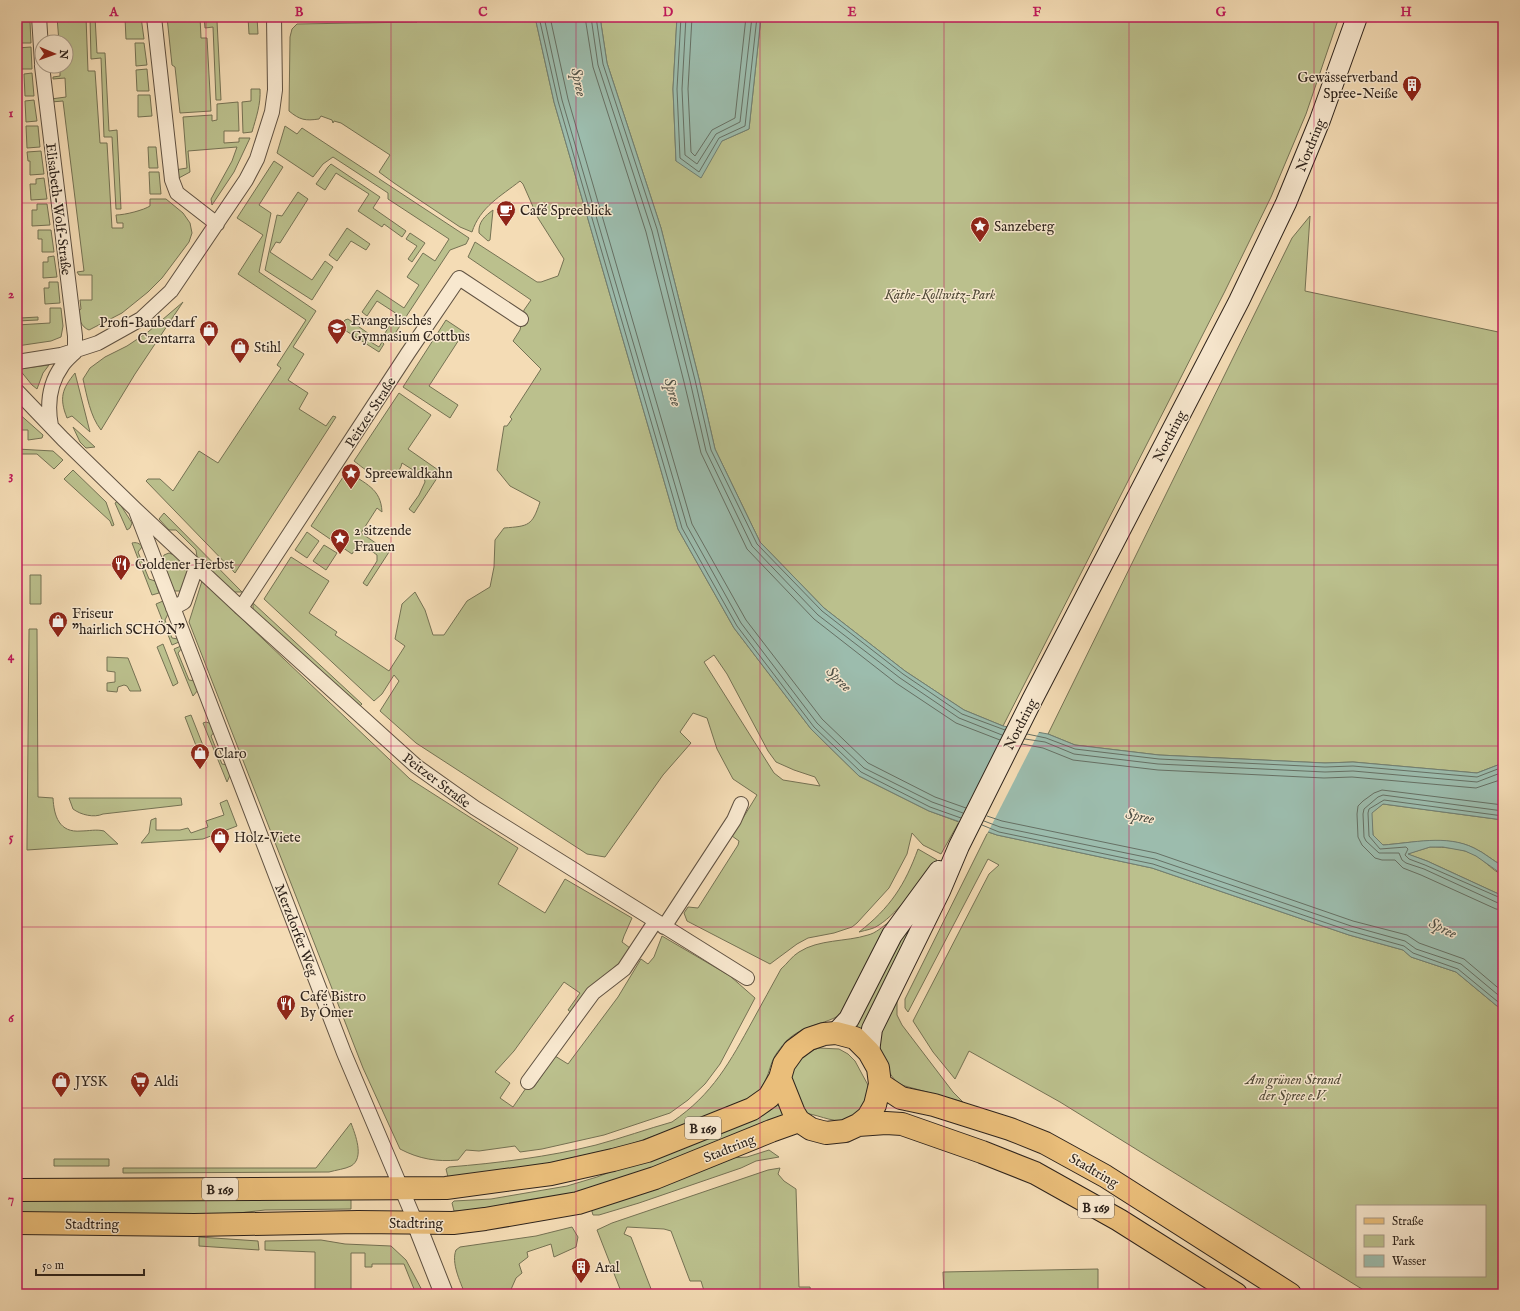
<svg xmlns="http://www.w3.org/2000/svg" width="1520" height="1311" font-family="'IM FELL English',serif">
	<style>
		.green { fill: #bbc08d; stroke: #757254; fill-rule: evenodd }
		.water { fill: #9cbcad; stroke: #707f73 }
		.pier { fill: #f4dcb5 }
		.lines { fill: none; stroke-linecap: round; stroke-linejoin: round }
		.shore { stroke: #667064; stroke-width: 1 }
		.minor-casing { stroke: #605242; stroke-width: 16 }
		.tertiary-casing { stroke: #605242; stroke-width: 20 }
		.secondary-casing { stroke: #2f241c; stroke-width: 22 }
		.primary-casing { stroke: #2f241c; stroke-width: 24 }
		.minor { stroke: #f8e8cf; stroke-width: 14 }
		.tertiary { stroke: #f8e8cf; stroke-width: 18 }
		.secondary { stroke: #f8e8cf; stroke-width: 20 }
		.primary { stroke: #eabe7a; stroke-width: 22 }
		.grid { fill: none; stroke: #c2185b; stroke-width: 1; stroke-opacity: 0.55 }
		.labels { text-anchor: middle; stroke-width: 3; stroke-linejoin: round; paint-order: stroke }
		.shield { fill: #f8e8cf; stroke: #6b5f52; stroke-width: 1 }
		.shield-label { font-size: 13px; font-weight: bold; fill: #2f241c }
		.poi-label { font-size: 14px; fill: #2f241c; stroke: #f8e8cf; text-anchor: start }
		.street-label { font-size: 14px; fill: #2f241c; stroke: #f8e8cf }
		.park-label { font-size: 14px; font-style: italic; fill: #524b38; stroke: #f8e8cf }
		.water-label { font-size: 15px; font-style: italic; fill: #505248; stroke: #f8e8cf }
		.neatline { fill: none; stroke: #c2185b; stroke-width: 1.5 }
		.grid-label { font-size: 13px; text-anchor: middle; font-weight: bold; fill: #c2185b }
	</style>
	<rect width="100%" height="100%" fill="#f4dcb5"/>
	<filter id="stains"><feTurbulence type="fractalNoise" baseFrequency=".005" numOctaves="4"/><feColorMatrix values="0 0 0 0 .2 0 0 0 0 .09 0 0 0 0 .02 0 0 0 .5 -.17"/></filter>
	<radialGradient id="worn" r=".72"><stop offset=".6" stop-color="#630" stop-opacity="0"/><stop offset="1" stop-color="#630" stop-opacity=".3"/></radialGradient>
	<path class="green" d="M57 17H86L88 71H95L100 143H107L112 228H123V223H117L116 215C125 215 144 210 150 206V199H166L183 213 190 223 192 233 189 242 162 278 148 292 122 313 89 330C81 327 79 319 78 311L81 309 80 300H92V275H79L77 272 84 271 63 101 51 102V99L66 97 65 78 53 79V77L60 76V66H66V42H59Z
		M90 17H95L97 53H105L109 131 117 130 121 209H116L112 137H104L101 58 91 59Z
		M141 17 144 39H126L125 18Z
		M167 17H200L201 38H207L211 111 180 113 175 67 172 65Z
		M204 17H209V21H217L221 100H216L213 27 205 28Z
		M248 17H257L258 34H249Z
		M410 17H535L554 102 678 529 734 628 811 729 859 776 929 811 959 822 941 854 923 845 912 833 907 854 889 888 857 923 852 927 834 933 808 938 797 944 770 964 687 921 684 913 688 907 698 908 738 845 739 841 732 836 757 795 733 779 717 749 707 718 693 713 680 732 691 743 663 775 605 857 587 854 416 743 380 711 399 681 394 675 382 694 374 701 264 599 291 557 329 581 309 613 337 632 335 635 389 671 405 646 395 639 402 604 415 592 425 610 433 635H444L467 601 490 587 494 567 495 540 504 528C529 526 532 526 540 502L510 486 497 470 504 426H507L512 419 510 417 541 369 513 341 520 330 524 310 531 300 468 257 475 242 537 282H541L558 276 564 259 538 218 523 184 520 181C501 196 480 207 472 232L460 227 394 183 379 172 390 155 341 123 334 121 333 123 332 120 321 116 319 119C305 121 300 120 289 111L290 37 292 29 297 24 417 22ZM714 655 727 674 768 751 776 762 794 770 815 777 820 786 783 780 774 773 704 662Z
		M600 17H677L673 89 676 161 749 129 761 17H1339L1306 114 1271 197 1225 291 1003 726 964 710 905 671 824 608 760 542 715 449 699 379 661 228 607 63Z
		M17 22H30L31 43H17Z
		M135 43H144L147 65 136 66Z
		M31 47 32 69H17V48Z
		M147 69 149 91H137L136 70Z
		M32 73 34 96H25L24 74Z
		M251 89H260C261 104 256 118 252 132L243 133 242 102 251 101Z
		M138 95H150L152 116 138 117Z
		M34 100 37 121 26 122 25 101Z
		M238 102 239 131H224V143L239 142V138H250L234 172 212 205 211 199 232 161 237 147 188 151 190 172 177 179 175 170 187 168 183 117 212 115V121L217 120V104Z
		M26 126H38L40 147 27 148Z
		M285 126 297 134 302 128 469 238 466 244 450 250 392 338 385 333 397 314 377 301 367 316 362 312 377 290 404 308 419 285 407 277 423 253 435 261 449 239 388 199V193L333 157 323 164 313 177 277 153Z
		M148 147H156L158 168H149Z
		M41 151 44 174 30 175V161H28L27 152Z
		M274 161 283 167 259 205 271 213 259 272 316 311 293 347 304 354 288 380 308 393 299 409 326 426 333 416 336 417 235 573 146 481 148 479H160L173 491 199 451 218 463 281 368 277 365 306 320 238 274 263 235 237 218Z
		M331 164 380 197 373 208 406 231 402 237 384 224 382 227 358 211 369 194 336 173 325 190 316 184 328 167Z
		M149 172H159L161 194H150Z
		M44 178 47 199 31 200 30 184H36V179Z
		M298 192 308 199 280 243 276 242 270 252 312 280 325 261 333 267 312 300 265 270 277 215 282 216Z
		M37 204H47L50 225 32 226V210H37Z
		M493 210 490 240 488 241 479 233C478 222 485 216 493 210Z
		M1310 216 1305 291 1503 333V763L1477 773 1353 762 1325 763 1159 755 1075 745 1048 734 1292 238Z
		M347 228 370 244 366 250 351 241 337 261 329 255Z
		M38 230H51L54 252H42V239H38Z
		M410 233 425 243 412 262 408 259 417 246 406 239Z
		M17 240 20 318 38 317V320L17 321Z
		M54 256 57 277 43 278V262H48V257Z
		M49 282H58L60 303 45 304 44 288H49Z
		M183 302 135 374 101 430C90 416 87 396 83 379L90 368 105 357 127 346 148 332Z
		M50 308H61L63 326 61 337 51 341 17 346V325L50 323Z
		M348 319 372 336 369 341 379 347 382 342 384 344 379 352 340 327 345 320Z
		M446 320 464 332 429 386 458 405 450 418 403 387Z
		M49 365 43 373 37 389 32 385 19 369Z
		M75 373 90 432 72 416 67 418C59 398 62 389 75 373Z
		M399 393 431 415 408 449 441 472 414 513 409 509 419 495 425 482 424 477 402 463C401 468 399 471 395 473 379 483 366 470 354 461Z
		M17 412 43 435 42 438 28 440V430H17Z
		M73 427 95 447 86 448 80 442Z
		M17 449 53 451 63 460 54 469 37 454H17Z
		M73 470 106 502 114 525 112 526 110 521 64 479Z
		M347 471C365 484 381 488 382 512L377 508 361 533 389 552 367 586 363 583 377 561V555L363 545 357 546 352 554 311 526Z
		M118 501 132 523 130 528 127 530 115 503Z
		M164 513 242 592H234L197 557 196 550 176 530H169L159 519Z
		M307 532 319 541 307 558 295 550Z
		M132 543C136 542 140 543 142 547L138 552 149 579 155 581 159 593 152 595Z
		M324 545 337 553 326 570 313 561Z
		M169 553 174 555 189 570 182 591H173L162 562 164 555Z
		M30 575H41V604H30Z
		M202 581 410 779 518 848 498 884 545 913 565 879 632 918 624 936 622 942 630 948 625 958 598 981 572 1013 568 1010 580 993 564 982 514 1051 495 1072 510 1083 500 1098 513 1107 526 1088 534 1087 555 1056 568 1064 618 997 641 959 648 964 654 957 662 936 730 976 755 998 720 1064 705 1084 688 1100 670 1113 604 1135 542 1149 520 1152 515 1146 479 1151 466 1150 458 1160C437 1162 419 1159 400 1149L363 1068 189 622Z
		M163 601 168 614 165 620 172 638 178 639 179 642 172 645 156 604Z
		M253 603 362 704 359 707 253 610Z
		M29 629H37L38 797 53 798C54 816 59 833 81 831 89 831 96 829 104 831L118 844 27 850Z
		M163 644 178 683 173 686 157 647Z
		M181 646 182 648 178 653 189 680 195 681 198 690 193 696 174 649Z
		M107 657 128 658 141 691H130L127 686 124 685 118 687 117 692 107 691V683L115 682V672L107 671Z
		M191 715 206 753 200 756 185 717Z
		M206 722 212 724 215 731 211 736 222 764 228 765 231 773 227 782 203 723Z
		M69 798H181L182 805 103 814C94 818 81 815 73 809Z
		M227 800 237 826 203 839 141 843 149 833 151 820 156 818V830H180L188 828 191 833 208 827 206 821 224 815 220 803Z
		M1383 804 1503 820V866C1493 861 1485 853 1474 848 1448 835 1411 843 1383 845L1373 835 1371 813Z
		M988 832 997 835 1152 868 1349 935 1403 950 1411 957 1456 972 1503 1011V1294H1370L1060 1102 969 1051 955 1079 933 1052 913 1021 989 874 999 865 988 859 908 1012 905 1008V999ZM1357 1206H1485V1276H1357Z
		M1430 847C1445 847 1463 848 1477 856 1486 862 1493 871 1503 875V896L1427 861 1407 854Z
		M918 849 937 860C923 879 899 912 879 925 874 929 866 930 859 932 890 908 905 885 918 849Z
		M923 906 863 1033 855 1028 902 938Z
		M889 922 842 1014C818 1028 797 1024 779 1050 766 1066 772 1081 752 1097L657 1135 625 1146 523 1169 448 1177 446 1169 449 1167C498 1163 548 1157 596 1145 622 1138 647 1129 672 1122 713 1094 730 1062 753 1020 762 1003 772 986 781 969 787 964 792 956 799 952 819 939 846 942 868 935 876 933 882 927 889 922Z
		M897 997V1015L902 1025 953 1092 963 1102 905 1086C902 1085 899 1084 897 1082 889 1075 874 1048 877 1037 882 1024 890 1010 897 997Z
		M17 1002H18V1145H17Z
		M819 1048 839 1049 848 1054 855 1061 869 1087V1105C862 1110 853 1118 845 1120 831 1123 816 1113 801 1113L791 1079 793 1069 798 1061 807 1052Z
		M782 1102 788 1113 654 1169 562 1196 471 1210 454 1211 452 1203 454 1201 491 1199 567 1186 597 1177 768 1112Z
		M351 1123C355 1134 365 1158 351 1166 345 1169 336 1170 329 1172L123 1173V1168H316Z
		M769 1150 779 1157 756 1161 741 1168 639 1203 599 1215H593L591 1208 729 1158 747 1157Z
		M54 1159H109V1166H54Z
		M780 1168 778 1174 784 1181 796 1189 799 1287H810L811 1294H705L701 1281H690L671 1231 664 1229 627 1227 624 1234 631 1237 653 1294H622L597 1230 612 1223 768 1170Z
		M351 1196V1209L265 1210 221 1215 17 1214V1200Z
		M572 1227 578 1237 576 1247 554 1257 551 1244 527 1252 528 1257 519 1264 522 1273 516 1278 509 1294H465C460 1281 451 1263 456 1250L460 1247 536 1236Z
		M199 1237 258 1241 259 1250 199 1246Z
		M321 1240 345 1244 391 1246 406 1260 424 1294H416L404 1264H372V1267H365V1253H351V1294H315V1252L265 1250V1241Z
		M1098 1269V1294H944L943 1272Z"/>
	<path class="water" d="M535 17H600L607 63 661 228 699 379 715 449 760 542 824 608 905 671 964 710 1003 726 1048 734 1075 745 1159 755 1325 763 1353 762 1477 773 1503 763V820L1383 804 1372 813 1373 835 1383 845C1413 843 1446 834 1474 848 1485 853 1493 861 1503 866V875L1476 856 1465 851 1443 847H1430L1408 854 1427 861 1503 896V1011L1456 972 1411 957 1403 950 1349 935 1152 868 997 835 929 811 859 776 811 729 734 628 678 529 554 102Z
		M677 17H761L749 129 722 141 701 178 676 161 673 89Z"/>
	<path class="pier" d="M1009 725 1040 730 987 834 958 823Z"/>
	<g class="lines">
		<path class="shore" d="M539 17 558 101 682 528 737 626 814 727 861 772 930 807 961 818
			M544 17 562 100 687 526 741 623 817 723 864 768 932 802 963 813
			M550 17 568 99 692 524 746 620 822 719 868 763 935 797 966 808
			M585 17 593 67 646 232 684 382 701 453 747 549 814 619 896 683 956 723 1000 740
			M591 17 598 65 652 231 690 381 706 451 752 546 818 615 900 678 959 718 1002 735
			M596 17 603 64 657 229 695 380 711 450 757 544 822 611 903 674 962 714 1005 730
			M681 17 677 89 680 158 699 172 719 138 745 126 757 17
			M686 17 682 89 685 155 697 164 716 134 740 122 752 17
			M692 17 688 89 691 152 695 156 712 130 735 118 746 17
			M1027 734 1046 738 1075 749 1159 759 1325 767 1353 766 1477 777 1503 767
			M1025 739 1045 742 1074 754 1158 764 1325 772 1353 771 1477 782 1503 772
			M1022 744 1043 748 1073 760 1158 770 1324 778 1352 777 1476 788 1503 779
			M1503 805 1382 790 1374 793 1363 801 1358 806 1357 814 1358 837 1362 845 1375 858 1382 860H1395L1403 868 1421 875 1496 909 1503 910
			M1503 811 1383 795 1378 797 1364 809 1363 814 1364 837 1366 841 1379 853H1399L1402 860 1406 863 1424 869 1498 903 1503 904
			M987 816 1002 821 1156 853 1353 921 1407 935 1419 943 1464 959 1503 992
			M1503 816 1384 800 1369 809 1368 813 1369 836 1380 849 1406 847 1408 849 1405 855 1409 859 1425 865 1503 899
			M984 821 1000 827 1155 859 1351 926 1405 941 1416 949 1461 964 1503 999
			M982 825 999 832 1153 864 1350 931 1404 946 1413 953 1458 969 1503 1006"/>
		<defs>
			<path id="minor" d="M39 17 42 63
				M154 17 172 180 177 193 217 224
				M42 66 75 336V352C71 356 65 361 62 366 49 384 47 405 51 426
				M17 362 61 355 98 343 141 319 171 291 246 180 257 159 272 112 275 90 274 17
				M17 391 63 439 135 509 241 608 416 766 475 808 747 978
				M136 511 344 1053 416 1223
				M173 608 184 602 197 565
				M241 608 408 353 459 278 521 319
				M664 927 734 820 741 804
				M528 1082 593 993 624 969 655 922"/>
			<path id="tertiary" d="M416 1223 444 1294"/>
			<path id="secondary" d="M836 1033 849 1019 892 935 939 871
				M869 1052 872 1029 940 891 959 846 1032 700 1239 301 1286 203 1320 120 1357 17"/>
			<path id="primary" d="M880 1084 901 1098 934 1105 1010 1129 1045 1143 1105 1176 1290 1294
				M858 1125 886 1123 902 1124 982 1152 1035 1173 1119 1220 1236 1294
				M17 1190 446 1188 551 1174 613 1160 647 1151 752 1109 769 1097 780 1078 784 1064 794 1050 809 1039 824 1034 836 1033 855 1038 869 1052 878 1068 880 1084 875 1105 868 1117 858 1125 845 1131 826 1133 811 1129 799 1121 794 1113 780 1078
				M17 1223 194 1225 358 1222 453 1223 485 1219 578 1203 655 1178 771 1131 799 1121"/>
		</defs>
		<use href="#minor" class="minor-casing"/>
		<use href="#tertiary" class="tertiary-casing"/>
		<use href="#secondary" class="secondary-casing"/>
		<use href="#primary" class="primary-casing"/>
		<use href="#minor" class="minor"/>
		<use href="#tertiary" class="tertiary"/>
		<use href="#secondary" class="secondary"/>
		<use href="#primary" class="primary"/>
	</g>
	<path class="grid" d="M206 17V1294M391 17V1294M576 17V1294M760 17V1294M944 17V1294M1129 17V1294M1314 17V1294M17 203H1503M17 384H1503M17 565H1503M17 746H1503M17 927H1503M17 1108H1503"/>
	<defs>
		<symbol id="building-pin" viewBox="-11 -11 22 30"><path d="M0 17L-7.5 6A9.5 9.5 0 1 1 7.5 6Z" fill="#8f2418" stroke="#f8e8cf"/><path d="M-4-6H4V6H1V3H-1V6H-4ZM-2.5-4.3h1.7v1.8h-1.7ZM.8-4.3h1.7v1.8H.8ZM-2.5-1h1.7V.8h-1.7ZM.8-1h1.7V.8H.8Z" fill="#fff"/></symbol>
		<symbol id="cafe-pin" viewBox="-11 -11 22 30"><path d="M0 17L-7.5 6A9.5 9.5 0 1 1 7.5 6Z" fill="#8f2418" stroke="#f8e8cf"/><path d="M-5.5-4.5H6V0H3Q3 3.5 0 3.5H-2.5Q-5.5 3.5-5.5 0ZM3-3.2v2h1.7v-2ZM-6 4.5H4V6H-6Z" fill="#fff"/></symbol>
		<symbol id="sight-pin" viewBox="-11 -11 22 30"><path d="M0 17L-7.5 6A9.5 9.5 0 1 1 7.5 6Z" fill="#8f2418" stroke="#f8e8cf"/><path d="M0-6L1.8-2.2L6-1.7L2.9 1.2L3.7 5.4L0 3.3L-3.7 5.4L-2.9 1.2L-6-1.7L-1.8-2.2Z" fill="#fff"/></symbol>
		<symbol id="school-pin" viewBox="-11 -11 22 30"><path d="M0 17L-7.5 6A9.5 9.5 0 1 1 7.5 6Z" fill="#8f2418" stroke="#f8e8cf"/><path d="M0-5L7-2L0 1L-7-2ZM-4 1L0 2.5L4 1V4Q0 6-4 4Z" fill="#fff"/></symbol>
		<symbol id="shop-pin" viewBox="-11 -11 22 30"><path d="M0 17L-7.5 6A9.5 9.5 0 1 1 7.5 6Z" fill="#8f2418" stroke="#f8e8cf"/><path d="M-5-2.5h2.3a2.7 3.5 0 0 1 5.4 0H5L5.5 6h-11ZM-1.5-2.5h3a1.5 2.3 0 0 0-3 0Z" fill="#fff"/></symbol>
		<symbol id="restaurant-pin" viewBox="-11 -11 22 30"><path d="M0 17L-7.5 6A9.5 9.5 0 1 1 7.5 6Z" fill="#8f2418" stroke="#f8e8cf"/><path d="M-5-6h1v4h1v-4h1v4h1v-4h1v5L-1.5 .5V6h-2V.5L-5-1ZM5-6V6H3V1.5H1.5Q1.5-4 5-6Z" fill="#fff"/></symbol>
		<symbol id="supermarket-pin" viewBox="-11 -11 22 30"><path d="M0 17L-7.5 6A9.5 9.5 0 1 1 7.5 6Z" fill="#8f2418" stroke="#f8e8cf"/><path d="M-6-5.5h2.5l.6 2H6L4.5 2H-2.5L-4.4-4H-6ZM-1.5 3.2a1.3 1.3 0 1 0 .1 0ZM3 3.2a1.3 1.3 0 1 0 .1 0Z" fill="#fff"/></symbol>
	</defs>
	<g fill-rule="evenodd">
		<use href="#building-pin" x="1401" y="74" width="22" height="30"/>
		<use href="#cafe-pin" x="495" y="199" width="22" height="30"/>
		<use href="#sight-pin" x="969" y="215" width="22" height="30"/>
		<use href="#school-pin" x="326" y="317" width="22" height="30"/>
		<use href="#shop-pin" x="198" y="319" width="22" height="30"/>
		<use href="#shop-pin" x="229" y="336" width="22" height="30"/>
		<use href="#sight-pin" x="340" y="462" width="22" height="30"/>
		<use href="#sight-pin" x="329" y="527" width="22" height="30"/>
		<use href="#restaurant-pin" x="110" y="553" width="22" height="30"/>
		<use href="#shop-pin" x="47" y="610" width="22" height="30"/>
		<use href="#shop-pin" x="189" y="742" width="22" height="30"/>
		<use href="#shop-pin" x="209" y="826" width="22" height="30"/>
		<use href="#restaurant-pin" x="275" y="993" width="22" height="30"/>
		<use href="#shop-pin" x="50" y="1070" width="22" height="30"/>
		<use href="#supermarket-pin" x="129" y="1070" width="22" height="30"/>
		<use href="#building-pin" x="570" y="1256" width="22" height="30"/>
	</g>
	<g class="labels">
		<g class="shield">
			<rect x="685" y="1117" width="36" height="22" rx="3"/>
			<rect x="202" y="1178" width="36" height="22" rx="3"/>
			<rect x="1078" y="1196" width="36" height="22" rx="3"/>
		</g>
		<g class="shield-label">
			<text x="703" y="1133">B 169</text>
			<text x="220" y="1194">B 169</text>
			<text x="1096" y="1212">B 169</text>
		</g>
		<g class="poi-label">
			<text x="1398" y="82" text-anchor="end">Gewässerverband<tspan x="1398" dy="16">Spree-Neiße</tspan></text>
			<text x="520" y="215">Café Spreeblick</text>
			<text x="994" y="231">Sanzeberg</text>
			<text x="351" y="325">Evangelisches<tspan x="351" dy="16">Gymnasium Cottbus</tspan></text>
			<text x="195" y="327" text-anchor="end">Profi-Baubedarf<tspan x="195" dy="16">Czentarra</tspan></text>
			<text x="254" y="352">Stihl</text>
			<text x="365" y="478">Spreewaldkahn</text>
			<text x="354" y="535">2 sitzende<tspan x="354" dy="16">Frauen</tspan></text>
			<text x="135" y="569">Goldener Herbst</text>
			<text x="72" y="618">Friseur<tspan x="72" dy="16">"hairlich SCHÖN"</tspan></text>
			<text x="214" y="758">Claro</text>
			<text x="234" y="842">Holz-Viete</text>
			<text x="300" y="1001">Café Bistro<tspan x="300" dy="16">By Ömer</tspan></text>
			<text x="75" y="1086">JYSK</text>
			<text x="154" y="1086">Aldi</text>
			<text x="595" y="1272">Aral</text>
		</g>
		<g class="street-label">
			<text transform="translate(1310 145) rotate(-68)" y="5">Nordring</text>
			<text transform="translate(59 209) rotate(83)" y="5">Elisabeth-Wolf-Straße</text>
			<text transform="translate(370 412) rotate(-57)" y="5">Peitzer Straße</text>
			<text transform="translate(1169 436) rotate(-63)" y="5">Nordring</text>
			<text transform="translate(1020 724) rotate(-63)" y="5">Nordring</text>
			<text transform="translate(437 780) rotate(37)" y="5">Peitzer Straße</text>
			<text transform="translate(297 930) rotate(69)" y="5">Merzdorfer Weg</text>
			<text transform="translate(729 1148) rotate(-22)" y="5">Stadtring</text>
			<text transform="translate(1094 1170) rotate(30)" y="5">Stadtring</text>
			<text x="416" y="1228">Stadtring</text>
			<text x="92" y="1229">Stadtring</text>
		</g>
		<g class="park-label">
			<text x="940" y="299">Käthe-Kollwitz-Park</text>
			<text x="1293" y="1084">Am grünen Strand<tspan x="1293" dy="16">der Spree e.V.</tspan></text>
		</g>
		<g class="water-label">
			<text transform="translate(579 82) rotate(78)" y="5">Spree</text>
			<text transform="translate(673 392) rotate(73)" y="5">Spree</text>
			<text transform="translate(839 679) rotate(44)" y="5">Spree</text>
			<text transform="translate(1140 816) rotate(12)" y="5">Spree</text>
			<text transform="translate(1443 928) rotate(26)" y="5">Spree</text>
		</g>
	</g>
	<rect width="1520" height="1311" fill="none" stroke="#f4dcb5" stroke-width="44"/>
	<rect x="1356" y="1205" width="130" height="72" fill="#f8e8cf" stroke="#a89a87"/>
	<rect x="1364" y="1218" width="20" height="6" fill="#eabe7a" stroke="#a89a87"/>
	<text x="1392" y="1225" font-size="12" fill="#2f241c">Straße</text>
	<rect x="1364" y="1235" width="20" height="12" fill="#bbc08d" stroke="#a89a87"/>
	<text x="1392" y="1245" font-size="12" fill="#2f241c">Park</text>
	<rect x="1364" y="1255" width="20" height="12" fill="#9cbcad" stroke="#a89a87"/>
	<text x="1392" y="1265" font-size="12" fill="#2f241c">Wasser</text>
	<g transform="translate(54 54) rotate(92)"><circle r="19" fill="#f8e8cf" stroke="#a89a87"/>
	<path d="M0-3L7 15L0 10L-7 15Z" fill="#8f2418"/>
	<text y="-6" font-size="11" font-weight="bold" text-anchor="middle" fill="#2f241c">N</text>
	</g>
	<path d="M36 1269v6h108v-6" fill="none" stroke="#2f241c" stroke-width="2"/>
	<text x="42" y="1269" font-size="12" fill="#2f241c" stroke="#f8e8cf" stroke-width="3" paint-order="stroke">50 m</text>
	<rect x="22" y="22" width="1476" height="1267" class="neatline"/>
	<g class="grid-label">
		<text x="114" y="16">A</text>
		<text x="299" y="16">B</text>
		<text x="483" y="16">C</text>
		<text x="668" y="16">D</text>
		<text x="852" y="16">E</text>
		<text x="1037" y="16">F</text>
		<text x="1221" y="16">G</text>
		<text x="1406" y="16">H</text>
		<text x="11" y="117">1</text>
		<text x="11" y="298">2</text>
		<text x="11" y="479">3</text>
		<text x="11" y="660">4</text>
		<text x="11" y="841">5</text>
		<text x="11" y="1022">6</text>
		<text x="11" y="1203">7</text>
	</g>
	<rect width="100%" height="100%" filter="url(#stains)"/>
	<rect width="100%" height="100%" fill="url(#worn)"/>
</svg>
